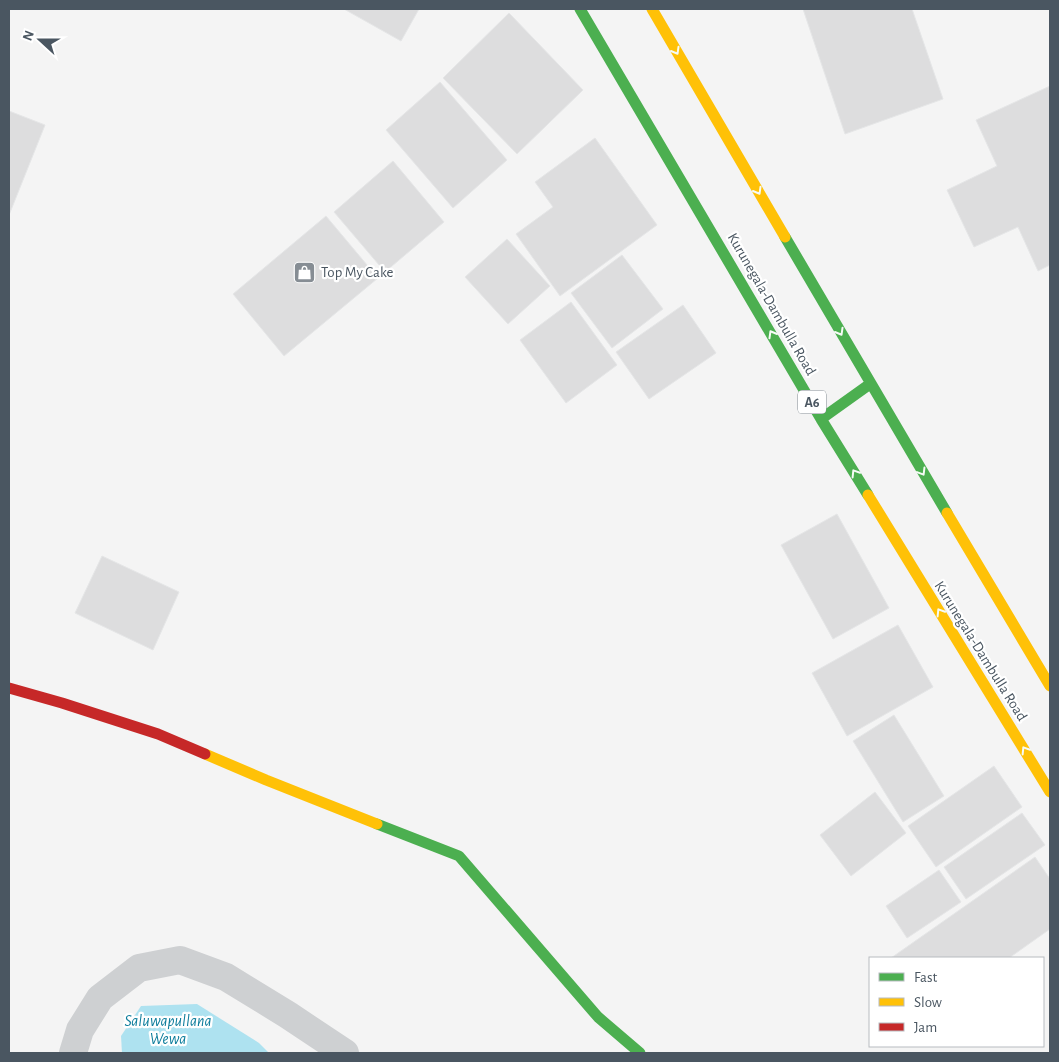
<svg xmlns="http://www.w3.org/2000/svg" width="1059" height="1062" font-family="'Alegreya Sans',sans-serif">
	<style>
		.water { fill: #aee2f0 }
		.building { fill: #ddddde; stroke: #e5e6e7 }
		.lines { fill: none; stroke-linecap: round; stroke-linejoin: round }
		.street { stroke: #ced0d2; stroke-width: 28 }
		.fast { stroke: #4caf50; stroke-width: 11 }
		.slow { stroke: #ffc107; stroke-width: 11 }
		.jam { stroke: #c62828; stroke-width: 11 }
		.oneway { stroke: #f6fbf6 }
		.labels { text-anchor: middle; stroke-width: 4.5; stroke-linejoin: round; paint-order: stroke }
		.shield { fill: #fff; stroke: #808990; stroke-width: 1 }
		.shield-label { font-size: 14px; font-weight: bold; fill: #4a5661 }
		.poi-label { font-size: 15px; fill: #4a5661; stroke: #fff; text-anchor: start }
		.street-label { font-size: 15px; fill: #4a5661; stroke: #fff }
		.water-label { font-size: 16px; font-style: italic; fill: #0c7c9b; stroke: #fff }
	</style>
	<rect width="100%" height="100%" fill="#f4f4f4"/>
	<path class="water" d="M197 1004 259 1043 269 1053H122L121 1036 141 1006Z"/>
	<path class="building" d="M344 9H419L401 41Z
		M803 9H912L943 99 845 134Z
		M509 13 583 90 517 154 443 78Z
		M440 82 507 160 453 208 386 130Z
		M1050 86V265L1038 271 1018 227 974 247 947 190 997 166 976 120Z
		M9 111 45 125 9 215Z
		M595 138 657 225 560 296 516 234 553 207 535 182Z
		M393 161 444 222 385 272 334 212Z
		M326 216 378 278 284 356 233 294Z
		M507 239 550 286 508 324 465 277Z
		M622 255 663 309 612 348 571 293Z
		M571 302 617 365 566 403 520 340Z
		M683 305 716 353 649 399 616 352Z
		M837 514 889 608 833 639 781 545Z
		M102 556 179 592 153 650 75 613Z
		M898 625 933 687 847 736 812 673Z
		M894 715 944 796 903 822 853 741Z
		M994 766 1022 807 936 867 908 826Z
		M875 792 906 833 851 876 820 835Z
		M1022 813 1045 845 966 899 944 867Z
		M1035 857 1050 879V929L1009 958H891Z
		M939 870 961 902 907 938 886 906Z"/>
	<g class="lines">
		<path class="street" d="M73 1053 80 1030 100 998 139 968 180 960 226 977 288 1015 345 1053"/>
		<path class="fast" d="M580 9 821 419 868 495
			M785 237 947 513
			M821 419 870 384
			M377 824 459 856 598 1017 640 1053"/>
		<path class="slow" d="M652 9 785 237
			M868 495 1050 792
			M947 513 1050 686
			M205 754 266 780 377 824"/>
		<path class="jam" d="M9 688 62 703 158 734 205 754"/>
	</g>
	<defs><path id="oneway-chevron" d="M-2-3.5L2.5 0L-2 3.5" fill="none" stroke-width="1.6" stroke-linecap="round" stroke-linejoin="round" transform="scale(1.25)"/></defs>
	<g class="oneway">
		<use href="#oneway-chevron" transform="translate(676 51) rotate(60)"/>
		<use href="#oneway-chevron" transform="translate(758 191) rotate(60)"/>
		<use href="#oneway-chevron" transform="translate(840 332) rotate(60)"/>
		<use href="#oneway-chevron" transform="translate(772 334) rotate(-120)"/>
		<use href="#oneway-chevron" transform="translate(922 472) rotate(59)"/>
		<use href="#oneway-chevron" transform="translate(855 473) rotate(-122)"/>
		<use href="#oneway-chevron" transform="translate(940 612) rotate(-122)"/>
		<use href="#oneway-chevron" transform="translate(1025 750) rotate(-122)"/>
	</g>
	<defs>
		<symbol id="shop-square" viewBox="-11 -11 22 22"><rect x="-9" y="-9" width="18" height="18" rx="4" fill="#868d94" stroke="#fff"/><path d="M-5-2.5h2.3a2.7 3.5 0 0 1 5.4 0H5L5.5 6h-11ZM-1.5-2.5h3a1.5 2.3 0 0 0-3 0Z" fill="#fff"/></symbol>
	</defs>
	<g fill-rule="evenodd">
		<use href="#shop-square" x="292" y="260" width="25" height="25"/>
	</g>
	<g class="labels">
		<rect class="shield" x="798" y="390.5" width="28" height="23" rx="4"/>
		<g class="shield-label">
			<text x="812" y="407">A6</text>
		</g>
		<g class="poi-label">
			<text x="321" y="277">Top My Cake</text>
		</g>
		<g class="street-label">
			<text transform="translate(772 304) rotate(60)" y="5">Kurunegala-Dambulla Road</text>
			<text transform="translate(981 651) rotate(58)" y="5">Kurunegala-Dambulla Road</text>
		</g>
		<g class="water-label">
			<text x="168" y="1026">Saluwapullana<tspan x="168" dy="18">Wewa</tspan></text>
		</g>
	</g>
	<rect width="1059" height="1062" fill="none" stroke="#4a5661" stroke-width="20"/>
	<rect x="869" y="957" width="175" height="90" fill="#ffffff" stroke="#b7bbc0"/>
	<rect x="879" y="973" width="25" height="8" fill="#4caf50" stroke="#b7bbc0"/>
	<text x="914" y="982" font-size="15" fill="#4a5661">Fast</text>
	<rect x="879" y="998" width="25" height="8" fill="#ffc107" stroke="#b7bbc0"/>
	<text x="914" y="1007" font-size="15" fill="#4a5661">Slow</text>
	<rect x="879" y="1023" width="25" height="8" fill="#c62828" stroke="#b7bbc0"/>
	<text x="914" y="1032" font-size="15" fill="#4a5661">Jam</text>
	<g transform="translate(40 40) rotate(291)" stroke="#ffffff" stroke-width="4" paint-order="stroke">
	<path d="M0-4L9 19L0 12L-9 19Z" fill="#4a5661"/>
	<text y="-8" font-size="14" font-weight="bold" text-anchor="middle" fill="#4a5661">N</text>
	</g>
</svg>
